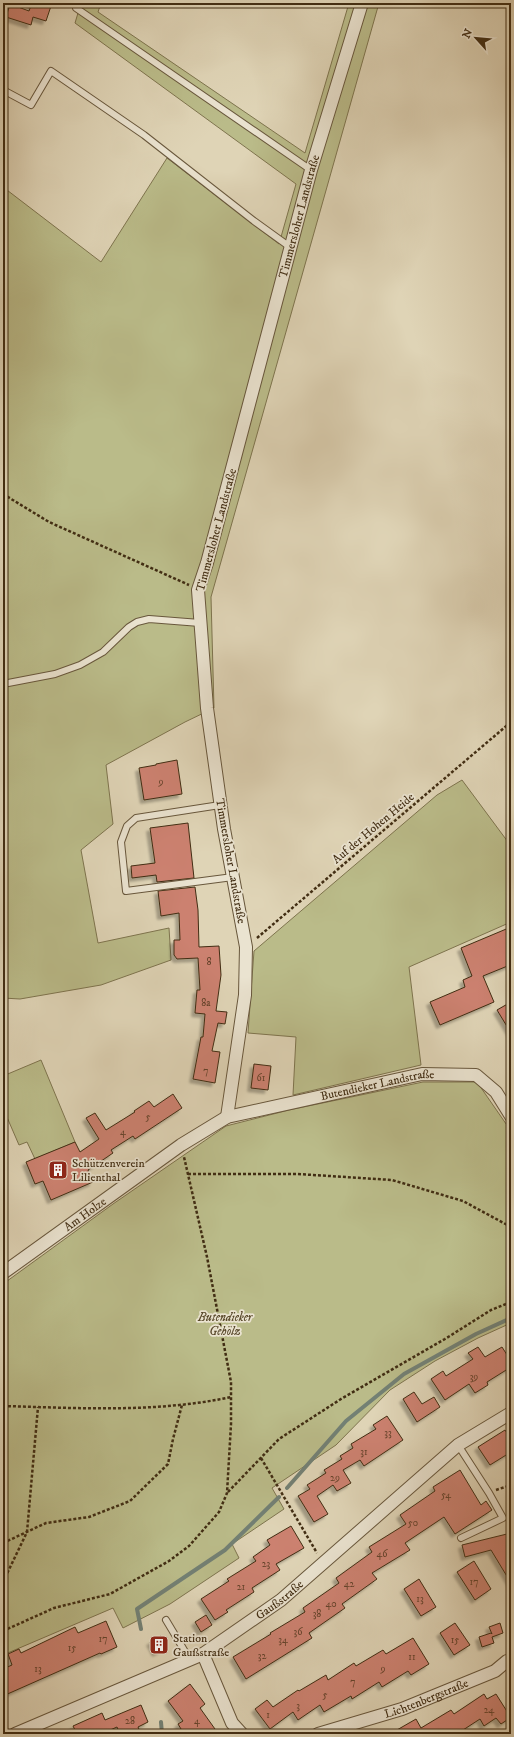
<svg xmlns="http://www.w3.org/2000/svg" width="514" height="1737" font-family="'IM FELL DW Pica',serif">
	<style>
		.green { fill: #babb89; stroke: #7e744e }
		.lines { fill: none; stroke-linecap: round; stroke-linejoin: round }
		.stream { stroke: #738074; stroke-width: 4 }
		.building { fill: #cc816f; stroke: #412d13; filter: url(#shadow) }
		.service-casing { stroke: #68573c; stroke-width: 8 }
		.minor-casing { stroke: #68573c; stroke-width: 14 }
		.path { stroke: #412d13; stroke-width: 2.5; stroke-dasharray: 3 2; stroke-linecap: butt }
		.service { stroke: #eae3d0; stroke-width: 6 }
		.minor { stroke: #eae3d0; stroke-width: 12 }
		.labels { text-anchor: middle; stroke-width: 3.5; stroke-linejoin: round; paint-order: stroke }
		.number-label { font-size: 10px; fill: #64422a }
		.street-label { font-size: 12px; fill: #412d13; stroke: #eae3d0 }
		.poi-label { font-size: 12px; fill: #412d13; stroke: #eae3d0; text-anchor: start }
		.park-label { font-size: 12px; font-style: italic; fill: #59492b; stroke: #eae3d0 }
	</style>
	<defs>
		<filter id="shadow"><feDropShadow dx="-3.5" dy="3.5" stdDeviation="1" flood-color="#0004"/></filter>
	</defs>
	<rect width="100%" height="100%" fill="#dfd4b6"/>
	<filter id="stains"><feTurbulence type="fractalNoise" baseFrequency=".005" numOctaves="4"/><feColorMatrix values="0 0 0 0 .2 0 0 0 0 .09 0 0 0 0 .02 0 0 0 .5 -.17"/></filter>
	<radialGradient id="worn" r=".72"><stop offset=".6" stop-color="#630" stop-opacity="0"/><stop offset="1" stop-color="#630" stop-opacity=".3"/></radialGradient>
	<path class="green" d="M81 3H101L98 12 305 153 349 3H379L211 597 214 708 185 722 106 765 113 824 81 850 98 943 169 928 171 960 101 985 20 999 3 998V187L101 262 167 158 279 244 296 184 75 23Z
		M462 780 508 842 511 851V922L409 967 421 1065 293 1095 296 1037 248 1033 254 951 437 795Z
		M41 1060 75 1142 35 1159 27 1142 19 1145 3 1108V1076Z
		M423 1082H477L511 1131V1323L478 1338 435 1361 390 1390 336 1445 272 1488 284 1509 232 1544 239 1558 170 1604 123 1628 113 1608 3 1655V1284L113 1204 226 1126 289 1110Z"/>
	<g class="lines">
		<path class="stream" d="M507 3 511 7
			M287 1488 346 1421 404 1374 476 1334 511 1318
			M141 1629 137 1609 225 1550 279 1497
			M161 1722 162 1734"/>
	</g>
	<path class="building" d="M32 3H52L46 21 33 17 31 25 6 17 10 4 29 11Z
		M177 760 182 794 144 800 139 768 156 765V764Z
		M188 823 194 878 157 882 156 875 132 878 131 866 155 863 150 828Z
		M195 887 198 910 199 947 219 946 221 975 216 1011 227 1012 225 1024 218 1023 212 1051 220 1052 215 1083 193 1079 201 1037H203L205 1014 195 1013 197 990H200L198 958 177 959 174 955V940H180L179 913 161 916 158 891Z
		M511 927V957L507 959 510 965 483 976 494 1002 440 1025 430 1002 465 987 463 980 472 976 461 948Z
		M511 1002V1033L497 1010Z
		M254 1064 271 1066 268 1090 251 1088Z
		M173 1094 182 1108 135 1139 133 1136 111 1150 113 1153 88 1170 93 1182 51 1200 43 1181 35 1184 26 1162 75 1142 80 1152 99 1139 86 1118 95 1113 106 1130 135 1112 134 1111 149 1101 154 1107Z
		M478 1347 485 1357 502 1347 511 1361V1367L487 1382 488 1385 475 1393 469 1384 445 1400 431 1379 443 1371 446 1376 473 1359 468 1353Z
		M414 1392 422 1404 434 1397 440 1407 417 1422 403 1399Z
		M387 1416 403 1440 364 1466 360 1460 343 1470 351 1483 337 1491 333 1485 317 1496 328 1514 314 1522 298 1496 310 1489 307 1485 326 1473 324 1470 342 1459 340 1456 353 1448 351 1444 376 1429 373 1425Z
		M505 1430 511 1439V1452L490 1465 478 1447Z
		M460 1470 481 1505 486 1501 492 1510 455 1534 444 1517 405 1543 410 1550 372 1573 377 1579 342 1604 345 1608 309 1633 312 1638 246 1679 233 1657 271 1634 270 1633 305 1612 303 1608 339 1583 336 1578 372 1552 369 1547 406 1524 400 1515 435 1491 433 1487Z
		M291 1526 304 1548 276 1564 280 1570 252 1588 254 1592 226 1610 228 1612 215 1620 201 1599 229 1581 227 1579 256 1561 253 1557 270 1545 267 1540Z
		M511 1533V1583L491 1550 465 1557 462 1545Z
		M474 1561 491 1589 475 1600 457 1572Z
		M419 1579 436 1607 421 1616 404 1589Z
		M206 1615 212 1625 201 1632 195 1622Z
		M106 1621 117 1647 101 1654 100 1653 3 1696V1669L12 1665 8 1654 19 1649 21 1653 75 1627 78 1633Z
		M455 1623 470 1645 454 1655 440 1633Z
		M500 1623 503 1633 492 1637 494 1643 482 1647 479 1637 491 1633 492 1634 489 1627Z
		M161 1636 167 1647 156 1653 150 1642Z
		M413 1638 429 1664 411 1675 408 1671 382 1687 379 1682 352 1699 351 1696 324 1712 320 1705 298 1720 293 1712 270 1729 255 1709 267 1700 273 1707 298 1690 299 1691 326 1675 328 1680 354 1663 356 1666 383 1650 386 1654Z
		M190 1684 205 1704 200 1708 215 1729 209 1734H184L178 1724 183 1721 168 1701Z
		M484 1694 487 1699 496 1694 508 1713 507 1714 510 1718 501 1724 496 1718 484 1726 480 1719 463 1730 465 1734H390L416 1719 421 1728 451 1710 454 1714Z
		M141 1705 148 1722 138 1727 141 1734H120L117 1727 101 1734H77L73 1726 102 1713 105 1720Z"/>
	<g class="lines">
		<defs>
			<path id="service" d="M77 3 76 8 311 170
				M3 90 31 105 51 71 144 135 254 221 290 247
				M3 684 55 674 80 665 103 652 129 627 137 622 149 619 200 623
				M220 805 136 818 127 826 121 842 126 891 233 877
				M458 1445 489 1493 503 1518 461 1538
				M166 1620 190 1660"/>
			<g id="minor">
				<path id="s1" d="M227 1117 245 995 246 947 224 829 207 708 198 590 207 563 311 170 362 3"/>
				<path id="s2" d="M3 1273 181 1145 227 1117 422 1074 476 1075 496 1092 511 1116"/>
				<path d="M203 1654 232 1723 242 1734"/>
				<path id="s3" d="M15 1734 203 1654 281 1600 458 1445 511 1413"/>
				<path id="s4" d="M318 1734 402 1709 495 1671 507 1661"/>
			</g>
		</defs>
		<use href="#service" class="service-casing"/>
		<use href="#minor" class="minor-casing"/>
		<path class="path" d="M3 494 49 522 189 585
			M257 938 511 722
			M188 1174H298L392 1180 463 1201 511 1227
			M3 1406C79 1408 157 1413 231 1397
			M261 1458 317 1553
			M496 1490 511 1485
			M228 1492 279 1439 341 1399 445 1339 491 1310 511 1302
			M3 1543 46 1523 89 1517 130 1501 168 1464 173 1439 182 1405
			M3 1582 27 1532 38 1407
			M3 1631 54 1608 110 1594 169 1561 189 1546 219 1512 227 1493 231 1424V1382L207 1257 184 1157"/>
		<use href="#service" class="service"/>
		<use href="#minor" class="minor"/>
	</g>
	<defs>
		<symbol id="building-square" viewBox="-11 -11 22 22"><rect x="-9" y="-9" width="18" height="18" rx="4" fill="#8f2418" stroke="#eae3d0"/><path d="M-4-6H4V6H1V3H-1V6H-4ZM-2.5-4.3h1.7v1.8h-1.7ZM.8-4.3h1.7v1.8H.8ZM-2.5-1h1.7V.8h-1.7ZM.8-1h1.7V.8H.8Z" fill="#fff"/></symbol>
	</defs>
	<g fill-rule="evenodd">
		<use href="#building-square" x="47" y="1159" width="22" height="22"/>
		<use href="#building-square" x="148" y="1634" width="22" height="22"/>
	</g>
	<g class="labels">
		<g class="number-label">
			<text x="161" y="785">9</text>
			<text x="209" y="965">8</text>
			<text x="206" y="1006">8a</text>
			<text x="206" y="1074">7</text>
			<text x="261" y="1081">61</text>
			<text x="148" y="1120">5</text>
			<text x="123" y="1135">4</text>
			<text x="474" y="1380">39</text>
			<text x="388" y="1436">33</text>
			<text x="364" y="1455">31</text>
			<text x="335" y="1481">29</text>
			<text x="446" y="1498">54</text>
			<text x="413" y="1526">50</text>
			<text x="382" y="1557">46</text>
			<text x="266" y="1567">23</text>
			<text x="474" y="1585">17</text>
			<text x="349" y="1587">42</text>
			<text x="241" y="1590">21</text>
			<text x="420" y="1602">13</text>
			<text x="331" y="1607">40</text>
			<text x="317" y="1617">38</text>
			<text x="298" y="1635">36</text>
			<text x="103" y="1642">17</text>
			<text x="283" y="1643">34</text>
			<text x="455" y="1643">15</text>
			<text x="72" y="1651">15</text>
			<text x="262" y="1659">32</text>
			<text x="412" y="1660">11</text>
			<text x="38" y="1672">13</text>
			<text x="383" y="1672">9</text>
			<text x="353" y="1685">7</text>
			<text x="325" y="1698">5</text>
			<text x="298" y="1709">3</text>
			<text x="489" y="1713">24</text>
			<text x="268" y="1718">1</text>
			<text x="130" y="1724">28</text>
			<text x="197" y="1724">4</text>
		</g>
		<g class="street-label">
			<text dy="4" stroke="none"><textPath href="#s1" startOffset="919">Timmersloher Landstraße</textPath></text>
			<text transform="translate(216 530) rotate(-75)" y="4">Timmersloher Landstraße</text>
			<text transform="translate(373 828) rotate(-40)" y="4">Auf der Hohen Heide</text>
			<text transform="translate(231 861) rotate(80)" y="4">Timmersloher Landstraße</text>
			<text dy="4" stroke="none"><textPath href="#s2" startOffset="427">Butendieker Landstraße</textPath></text>
			<text dy="4" stroke="none"><textPath href="#s2" startOffset="101">Am Holze</textPath></text>
			<text dy="4" stroke="none"><textPath href="#s3" startOffset="298">Gaußstraße</textPath></text>
			<text dy="4" stroke="none"><textPath href="#s4" startOffset="114">Lichtenbergstraße</textPath></text>
		</g>
		<g class="poi-label">
			<text x="72" y="1167">Schützenverein<tspan x="72" dy="14">Lilienthal</tspan></text>
			<text x="173" y="1642">Station<tspan x="173" dy="14">Gaußstraße</tspan></text>
		</g>
		<g class="park-label">
			<text x="225" y="1321">Butendieker<tspan x="225" dy="14">Gehölz</tspan></text>
		</g>
	</g>
	<rect width="514" height="1737" fill="none" stroke="#dfd4b6" stroke-width="16"/>
	<rect x="4" y="4" width="506" height="1729" fill="none" stroke="#412d13" stroke-width="2"/>
	<rect x="8" y="8" width="498" height="1721" fill="none" stroke="#412d13"/>
	<g transform="translate(476 38) rotate(297)" stroke="#eae3d0" stroke-width="3" paint-order="stroke">
	<path d="M0-3L7 15L0 10L-7 15Z" fill="#412d13"/>
	<text y="-6" font-size="11" font-weight="bold" text-anchor="middle" fill="#412d13">N</text>
	</g>
	<rect width="100%" height="100%" filter="url(#stains)"/>
	<rect width="100%" height="100%" fill="url(#worn)"/>
</svg>
